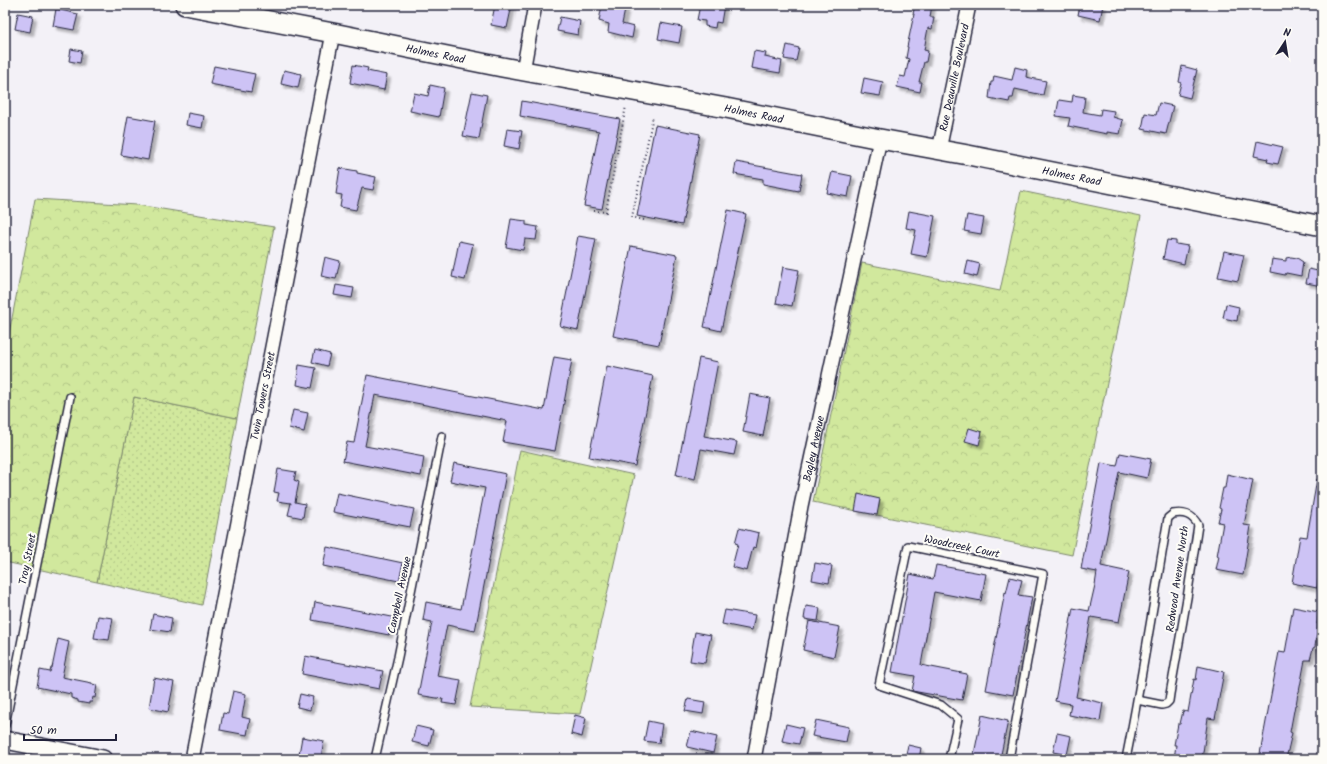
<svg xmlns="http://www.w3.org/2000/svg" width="1327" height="764" font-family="Kalam,sans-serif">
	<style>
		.grass { fill: url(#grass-dots); stroke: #7a856c }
		.forest { fill: url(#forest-crowns); stroke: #7a856c }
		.building { fill: #cdc3f5; stroke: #22223b; filter: url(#shadow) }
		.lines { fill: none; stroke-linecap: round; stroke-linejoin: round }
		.service-casing { stroke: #22223b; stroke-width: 10 }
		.minor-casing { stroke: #22223b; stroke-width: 16 }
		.tertiary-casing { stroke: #22223b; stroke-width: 20 }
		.secondary-casing { stroke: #22223b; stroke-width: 22 }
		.path { stroke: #22223b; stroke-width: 2; stroke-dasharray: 1 3; stroke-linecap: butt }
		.service { stroke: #fdfcf7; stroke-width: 7 }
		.minor { stroke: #fdfcf7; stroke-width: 13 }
		.tertiary { stroke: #fdfcf7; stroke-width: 17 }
		.secondary { stroke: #fdfcf7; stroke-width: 19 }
		.labels { text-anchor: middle; stroke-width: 4; stroke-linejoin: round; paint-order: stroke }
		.street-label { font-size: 11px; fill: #22223b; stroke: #fdfcf7 }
	</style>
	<defs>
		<pattern id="grass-dots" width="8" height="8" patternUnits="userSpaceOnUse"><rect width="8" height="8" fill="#d1e89d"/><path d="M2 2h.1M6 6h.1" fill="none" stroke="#b3c788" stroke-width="1.8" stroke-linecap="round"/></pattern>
		<pattern id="forest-crowns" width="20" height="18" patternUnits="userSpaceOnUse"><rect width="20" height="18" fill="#d1e89d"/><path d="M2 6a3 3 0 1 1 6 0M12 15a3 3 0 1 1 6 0" fill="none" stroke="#b3c788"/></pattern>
		<filter id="shadow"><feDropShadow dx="3.5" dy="3.5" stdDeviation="1" flood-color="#0004"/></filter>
	</defs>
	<rect width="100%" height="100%" fill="#f3f1f7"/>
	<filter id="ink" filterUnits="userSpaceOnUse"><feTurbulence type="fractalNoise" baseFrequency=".025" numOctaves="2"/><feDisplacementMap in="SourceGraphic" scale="8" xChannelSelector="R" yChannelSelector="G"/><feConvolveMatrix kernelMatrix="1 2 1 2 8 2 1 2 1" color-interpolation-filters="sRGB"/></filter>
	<g filter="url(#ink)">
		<path class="grass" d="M134 397 237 418 202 605 97 582Z"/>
		<path class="forest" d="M1021 191 1141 216 1072 555 813 502 862 263 1000 291Z
			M35 199 137 205 274 227 237 418 134 397 97 582 5 562V354Z
			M520 450 634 475 580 714 470 707Z"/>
		<path class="building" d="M495 5H512L507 28 491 25Z
			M602 5H626L622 24 634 27 632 38 608 32 609 24 599 21Z
			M700 5H724L721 23 716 22 715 28 705 26V21L697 20Z
			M915 5H932L930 17H934L932 29 928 28 924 50 928 51 926 62H924L919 82H922L920 92 897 87 900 76 905 77 909 59 906 58 908 47H907L914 14H913Z
			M1080 5H1103L1100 20 1078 15Z
			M56 9 78 14 74 30 53 26Z
			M18 13 33 16 30 32 15 29Z
			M560 17 580 21 578 35 557 31Z
			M661 23 682 27 679 43 658 39Z
			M787 45 799 48 796 61 784 59Z
			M71 49 82 51 80 63 69 61Z
			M754 51 766 53 765 57 782 61 780 73 751 68Z
			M353 65 368 68 367 71 387 75 384 90 350 83Z
			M214 66 255 74 251 92 210 84Z
			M1182 66 1197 70 1190 98 1178 95 1181 83 1179 82Z
			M1015 67 1027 70 1026 77 1046 81 1043 95 1015 89 1013 98H1010L1009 102 989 98 991 82H993L994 76 1012 80Z
			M284 70 301 74 298 88 281 84Z
			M864 78 883 82 880 96 861 93Z
			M430 85 444 88 439 117 410 111 414 93 428 96Z
			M472 92 487 95 479 139 463 136Z
			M1073 95 1085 97 1083 112 1100 115 1101 109 1114 111 1113 117 1123 120 1120 134 1107 132V134L1068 126 1070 118 1056 116 1059 100 1072 102Z
			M522 101 620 119 602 209 584 206 599 131 520 116Z
			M1159 103 1173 106 1166 134 1142 129 1145 113 1156 115Z
			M188 113 204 116 202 128 186 125Z
			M128 116 155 121 148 160 121 155Z
			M655 125 700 134 682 225 637 216Z
			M507 129 522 131 519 149 504 146Z
			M1257 141 1283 147 1278 164 1267 162 1268 159 1254 156Z
			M736 162 802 174 799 191 763 184V179L734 174Z
			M340 168 357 171V173L376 177 373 190 362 188 356 210 340 207 342 195 336 194Z
			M832 172 852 176 848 197 827 193Z
			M728 210 746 214 721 331 704 327Z
			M909 211 935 216 927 257 911 254 916 230 906 228Z
			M967 215 984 218 981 234 964 231Z
			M511 219 526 221V225L538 227 536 240 525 239 523 250 506 247Z
			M578 236 596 239 578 330 560 326Z
			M1167 240 1176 241V244L1188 246 1184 264 1163 259Z
			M459 241 473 244 465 280 452 277Z
			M631 246 677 255 659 345 613 336Z
			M1224 251 1244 255 1238 281 1218 277Z
			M325 257 340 261 336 279 321 276Z
			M1291 257 1297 258 1303 262 1301 276 1286 273 1285 275 1270 272 1272 259 1286 261V258Z
			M968 261 980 264 977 277 965 274Z
			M783 267 799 270 792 306 776 303Z
			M1309 269 1322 272V286L1306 283Z
			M336 285 354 288 352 298 334 295Z
			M1226 304 1239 307 1237 321 1223 318Z
			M315 350 330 354 327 366 312 362Z
			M554 357 572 360 555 451 503 442 507 421 375 395 365 446 424 457 421 476 343 461 347 442 354 443 367 375 544 410Z
			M699 358 718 362 704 436 737 442 734 455 701 449 695 479 676 475Z
			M299 365 316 368 312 388 297 385 298 378H297Z
			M607 366 653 376 635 466 589 457Z
			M750 394 770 398 763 436 743 432Z
			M293 410 308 413 304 432 289 428Z
			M969 428 982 432 979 445 965 441Z
			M1120 453 1151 459 1147 478 1119 472 1101 566 1129 572 1119 622 1091 617 1076 697 1103 703 1100 721 1069 715 1071 704 1055 701 1073 608 1089 611 1095 585 1097 572 1081 569 1101 463 1117 466Z
			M454 463 506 474 475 631 447 625 437 676 461 680 456 705 442 703 443 699 418 695 432 622 423 620 426 602 461 609 485 488 450 481Z
			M278 469 296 472 294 480 299 482 295 502 305 504 303 518 288 515 291 503 277 501 279 493 274 492Z
			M1227 474 1253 480 1244 525 1251 526 1243 575 1216 570 1219 556H1217L1223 523 1218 522 1221 509 1219 508 1223 488H1225Z
			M1317 479 1322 480V575H1319L1317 588 1292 583 1300 536 1307 537Z
			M337 493 414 509 410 527 333 512Z
			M858 494 880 499 877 515 855 511Z
			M739 528 759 533 756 548 753 547 747 571 732 567 738 544 735 543Z
			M327 547 403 563 399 581 323 566Z
			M815 563 832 566 829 583 812 580Z
			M936 565 986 574 981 601 934 592 921 665 967 674 962 700 912 691 915 676 892 672 910 574 933 579Z
			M1010 577 1022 580 1018 595 1032 597 1013 695 986 690 1005 592 1006 593Z
			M315 602 392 617 389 635 312 620Z
			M806 606 820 608 818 621 804 619Z
			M1293 607 1319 612 1317 624 1318 625 1315 647 1313 648 1310 660H1305L1299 692 1298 693 1296 705H1295L1290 732 1292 733 1286 759H1259L1279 652 1285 653Z
			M725 610 755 615 752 630 722 624Z
			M153 614 172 618 170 632 150 629Z
			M98 616 113 618 109 640 94 638Z
			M809 621 840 627 834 657 803 650Z
			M695 632 711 635 705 663 690 661Z
			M58 639 69 642 62 677 92 683V684L97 685 95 698 93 697 92 702H89V704L78 702V700L71 698V694L37 687 40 670 50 672 51 668H52Z
			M305 656 383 671 379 689 302 674Z
			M1198 666 1224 672 1215 719 1208 718 1202 759H1174L1176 745H1174L1178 724H1180L1183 711 1188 712 1194 679 1196 680Z
			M154 678 174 682 168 712 149 708Z
			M233 691 246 694 242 717 250 719 247 735 220 730 223 713 228 714Z
			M300 694 313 697 310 710 297 707Z
			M688 699 705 702 703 714 685 711Z
			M575 715 586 718 582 737 571 734Z
			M982 715 1008 721 1000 759H973Z
			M816 720 849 727 846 742 812 736Z
			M648 721 662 724 659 743 644 741Z
			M786 724 803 728 799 744 782 741Z
			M416 726 433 730 429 746 412 742Z
			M691 731 717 737 713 753 687 747Z
			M1057 733 1071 736 1067 755 1053 752Z
			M302 737 324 741 321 758 299 754Z
			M908 745 921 748 919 759H905Z"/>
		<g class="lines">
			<defs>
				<path id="service" d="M5 725 70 397
					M375 759 398 657 442 436
					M949 759 958 719 941 705 879 685 908 546 1043 574 1009 759
					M1126 759C1142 679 1154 599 1168 518L1173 514C1184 512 1192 514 1198 525L1187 598 1170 694 1169 701 1166 704 1162 705 1137 700"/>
				<g id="minor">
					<path d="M523 71 535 5"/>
					<path id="s1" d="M939 150 969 5"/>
					<path id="s2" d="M192 759 333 33"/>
					<path id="s3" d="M754 759 801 506 880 139"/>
				</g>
				<path id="tertiary" d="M5 740 103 759"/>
				<g id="secondary">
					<path id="s4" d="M185 5 333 33 502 67 726 108 880 139 968 155 1322 226"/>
				</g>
			</defs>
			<use href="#service" class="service-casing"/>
			<use href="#minor" class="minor-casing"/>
			<use href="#tertiary" class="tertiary-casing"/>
			<use href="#secondary" class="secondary-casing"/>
			<path class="path" d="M594 211 606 212 626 106
				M644 220 632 217 653 116"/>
			<use href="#service" class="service"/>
			<use href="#minor" class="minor"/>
			<use href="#tertiary" class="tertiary"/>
			<use href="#secondary" class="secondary"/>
		</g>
	</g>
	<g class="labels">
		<g class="street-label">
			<text dy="4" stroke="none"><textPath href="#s4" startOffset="255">Holmes Road</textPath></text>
			<text dy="4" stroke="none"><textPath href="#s1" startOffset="74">Rue Deauville Boulevard</textPath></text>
			<text dy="4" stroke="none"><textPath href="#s4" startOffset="579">Holmes Road</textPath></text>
			<text dy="4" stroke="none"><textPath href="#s4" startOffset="903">Holmes Road</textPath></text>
			<text dy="4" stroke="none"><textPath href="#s2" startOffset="370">Twin Towers Street</textPath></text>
			<text dy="4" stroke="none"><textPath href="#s3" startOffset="316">Bagley Avenue</textPath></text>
			<text transform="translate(962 546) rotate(12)" y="4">Woodcreek Court</text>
			<text transform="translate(27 559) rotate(-79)" y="4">Troy Street</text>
			<text transform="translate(1177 579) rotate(-82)" y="4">Redwood Avenue North</text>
			<text transform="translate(399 595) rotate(-78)" y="4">Campbell Avenue</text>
		</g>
	</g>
	<rect width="1327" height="764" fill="none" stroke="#fdfcf7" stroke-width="20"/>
	<rect x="10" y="10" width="1307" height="744" fill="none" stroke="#22223b" stroke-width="1.5" filter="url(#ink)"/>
	<g transform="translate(1285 42) rotate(12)" stroke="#fdfcf7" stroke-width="3" paint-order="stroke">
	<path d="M0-3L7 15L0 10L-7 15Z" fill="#22223b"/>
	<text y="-6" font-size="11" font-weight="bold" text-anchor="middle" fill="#22223b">N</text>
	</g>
	<path d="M24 734v6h92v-6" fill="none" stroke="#22223b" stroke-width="2"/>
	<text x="30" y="734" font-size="12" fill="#22223b" stroke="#fdfcf7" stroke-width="3" paint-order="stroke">50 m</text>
</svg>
